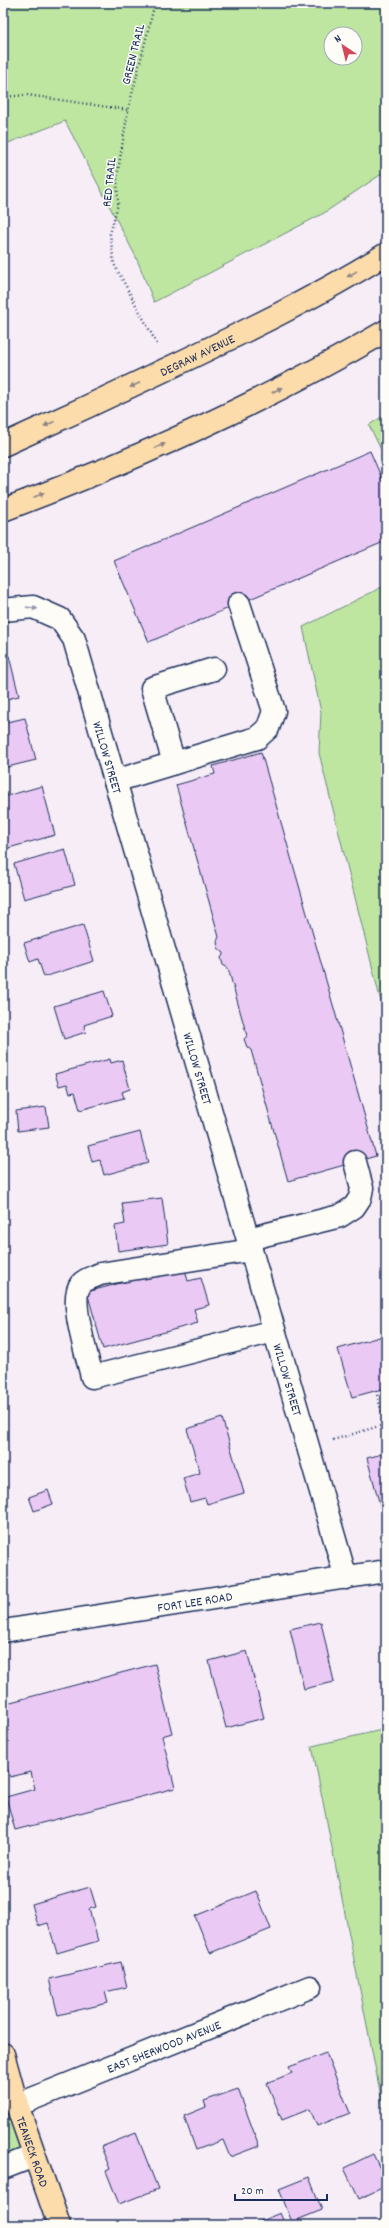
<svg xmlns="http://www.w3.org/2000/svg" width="389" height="2228" font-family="Dekko,sans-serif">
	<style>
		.green { fill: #bee6a1; stroke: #6c8a80; fill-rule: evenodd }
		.building { fill: #eac9f5; stroke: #1b2f5e }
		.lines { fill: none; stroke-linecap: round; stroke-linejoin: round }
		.minor-casing { stroke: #1b2f5e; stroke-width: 25 }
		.major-casing { stroke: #1b2f5e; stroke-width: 25 }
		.path { stroke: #1b2f5e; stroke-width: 2.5; stroke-dasharray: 1 3; stroke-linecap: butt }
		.minor { stroke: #fdfcf7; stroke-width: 22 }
		.major { stroke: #fddcac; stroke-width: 22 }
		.oneway { fill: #8c8685 }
		.oneway2 { fill: #8c96aa }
		.labels { text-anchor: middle; stroke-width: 3; stroke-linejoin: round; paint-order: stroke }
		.street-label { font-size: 13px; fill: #1b2f5e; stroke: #fdfcf7 }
	</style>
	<rect width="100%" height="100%" fill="#f7edf6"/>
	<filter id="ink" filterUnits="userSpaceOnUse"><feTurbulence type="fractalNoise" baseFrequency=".025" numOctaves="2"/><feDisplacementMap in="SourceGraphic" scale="8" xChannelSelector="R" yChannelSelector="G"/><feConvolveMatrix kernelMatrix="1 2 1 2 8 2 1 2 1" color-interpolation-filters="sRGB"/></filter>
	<g filter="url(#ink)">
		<path class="green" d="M3 3H386V171L324 213 154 302 136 257 65 121 3 145ZM331 34H355V58H331Z
			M386 414V460L369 425Z
			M386 585V1022L319 753 321 712 303 627Z
			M386 1729V2116L385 2117 312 1746Z
			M3 2054 34 2156 3 2168Z"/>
		<path class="building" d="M370 451 386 488V541L149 642 114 561Z
			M9 656 19 696 3 700V658Z
			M25 718 36 760 3 768V723Z
			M261 752 376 1156 288 1181 251 1050 247 1047 244 1039 247 1036 228 968 223 965 221 958 224 953 218 948 217 941 219 937 176 785 215 774 213 766Z
			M42 786 55 835 5 849 3 840V797Z
			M65 849 75 885 24 899 14 864Z
			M83 925 94 961 44 977 38 959 30 962 24 943Z
			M104 991 112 1016 84 1025 86 1032 64 1039 54 1006Z
			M110 1059 111 1063 122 1060 130 1089 122 1092 124 1098 80 1110 75 1092 70 1093 67 1084 59 1086 55 1074Z
			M46 1107 49 1127 18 1131 16 1111Z
			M140 1132 148 1163 104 1175 100 1160 92 1162 88 1146Z
			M162 1198 168 1244 118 1251 115 1226 125 1224 122 1203Z
			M184 1266 188 1281 201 1278 209 1305 194 1309 198 1323 103 1349 87 1292Z
			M386 1335V1388L352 1397 338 1349Z
			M222 1418 244 1493 207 1504 205 1498 190 1502 183 1478 200 1473 187 1429Z
			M386 1453V1508L381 1509 367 1458Z
			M48 1490 53 1504 34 1511 29 1497Z
			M321 1622 334 1682 304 1689 290 1629Z
			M247 1651 264 1718 226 1728 209 1661Z
			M155 1664 172 1733 162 1736 175 1788 15 1830 6 1797 35 1789 31 1772 10 1777 7 1767 3 1768V1704Z
			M90 1887 96 1907 89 1909 98 1941 57 1953 48 1923 38 1926 32 1904Z
			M256 1891 271 1929 210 1953 195 1916Z
			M121 1962 127 1987 105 1992 108 2003 58 2015 49 1979Z
			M326 2053 350 2113 317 2126 310 2109 282 2120 267 2083 292 2073 289 2067Z
			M238 2089 259 2146 230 2157 223 2140 196 2150 184 2116 206 2107 204 2101Z
			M136 2133 158 2189 119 2204 106 2171 110 2169 101 2147Z
			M373 2154 386 2181V2186L359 2199 344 2168Z
			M309 2177 322 2210 292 2222 279 2189Z
			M280 2213 285 2225H251Z"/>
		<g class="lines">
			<defs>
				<g id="minor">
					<path id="s1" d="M3 610 33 607 60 619 74 639 346 1578"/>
					<path d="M174 763 152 688 214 669"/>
					<path d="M115 781 257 738 268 728 274 711 239 604"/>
					<path d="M248 1239 340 1216 354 1207 360 1198 362 1188 355 1162"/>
					<path d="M251 1250 100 1274C94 1277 85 1279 81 1284 68 1299 88 1358 92 1377L274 1331"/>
					<path id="s2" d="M3 1631 386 1571"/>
					<path id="s3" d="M17 2105 310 1987"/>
					<path d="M3 2168 34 2156"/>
				</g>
				<g id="major">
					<path id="s4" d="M3 445C59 420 115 394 171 367 244 332 317 297 386 254"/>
					<path d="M3 510C135 460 264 402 386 331"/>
					<path id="s5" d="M3 2054 17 2105 59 2225"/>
				</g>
			</defs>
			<use href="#minor" class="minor-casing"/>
			<use href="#major" class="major-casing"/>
			<path class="path" d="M155 3 128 110 117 177 118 204 110 234 114 264 157 344
				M3 97 27 95 128 110
				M376 1391 386 1428
				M333 1440 386 1424"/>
			<use href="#minor" class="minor"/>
			<use href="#major" class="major"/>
		</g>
		<defs><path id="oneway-solid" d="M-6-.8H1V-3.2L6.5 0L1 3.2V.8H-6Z"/></defs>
		<g class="oneway">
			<use href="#oneway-solid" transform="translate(352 274) rotate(149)"/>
			<use href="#oneway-solid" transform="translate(135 385) rotate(155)"/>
			<use href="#oneway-solid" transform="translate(277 390) rotate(-27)"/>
			<use href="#oneway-solid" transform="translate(49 424) rotate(156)"/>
			<use href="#oneway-solid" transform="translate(160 446) rotate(-24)"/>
			<use href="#oneway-solid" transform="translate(39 495) rotate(-21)"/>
		</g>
		<use class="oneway2" href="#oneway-solid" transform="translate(32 608) rotate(8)"/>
	</g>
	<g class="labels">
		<g class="street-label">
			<text transform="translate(132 54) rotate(-76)" y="5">GREEN TRAIL</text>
			<text transform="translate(108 182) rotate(-84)" y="5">RED TRAIL</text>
			<text dy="5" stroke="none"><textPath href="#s4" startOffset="214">DEGRAW AVENUE</textPath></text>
			<text dy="5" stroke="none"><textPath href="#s1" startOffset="207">WILLOW STREET</textPath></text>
			<text dy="5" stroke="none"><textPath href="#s1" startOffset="531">WILLOW STREET</textPath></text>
			<text dy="5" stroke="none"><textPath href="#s1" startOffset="855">WILLOW STREET</textPath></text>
			<text dy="5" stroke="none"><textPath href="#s2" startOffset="194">FORT LEE ROAD</textPath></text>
			<text dy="5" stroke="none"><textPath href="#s3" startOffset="158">EAST SHERWOOD AVENUE</textPath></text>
			<text dy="5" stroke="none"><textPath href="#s5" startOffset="102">TEANECK ROAD</textPath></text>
		</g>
	</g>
	<rect width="389" height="2228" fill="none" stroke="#fdfcf7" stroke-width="16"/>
	<rect x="8" y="8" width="373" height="2212" fill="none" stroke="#1b2f5e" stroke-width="1.5" filter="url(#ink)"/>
	<g transform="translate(343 46) rotate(325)"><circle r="19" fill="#fdfcf7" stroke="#a3aaba"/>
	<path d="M0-3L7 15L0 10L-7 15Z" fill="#d1495b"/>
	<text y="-6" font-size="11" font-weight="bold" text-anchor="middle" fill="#1b2f5e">N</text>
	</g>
	<path d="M235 2194v6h92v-6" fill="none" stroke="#1b2f5e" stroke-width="2"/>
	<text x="241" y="2194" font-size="12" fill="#1b2f5e" stroke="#fdfcf7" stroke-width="3" paint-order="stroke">20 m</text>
</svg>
